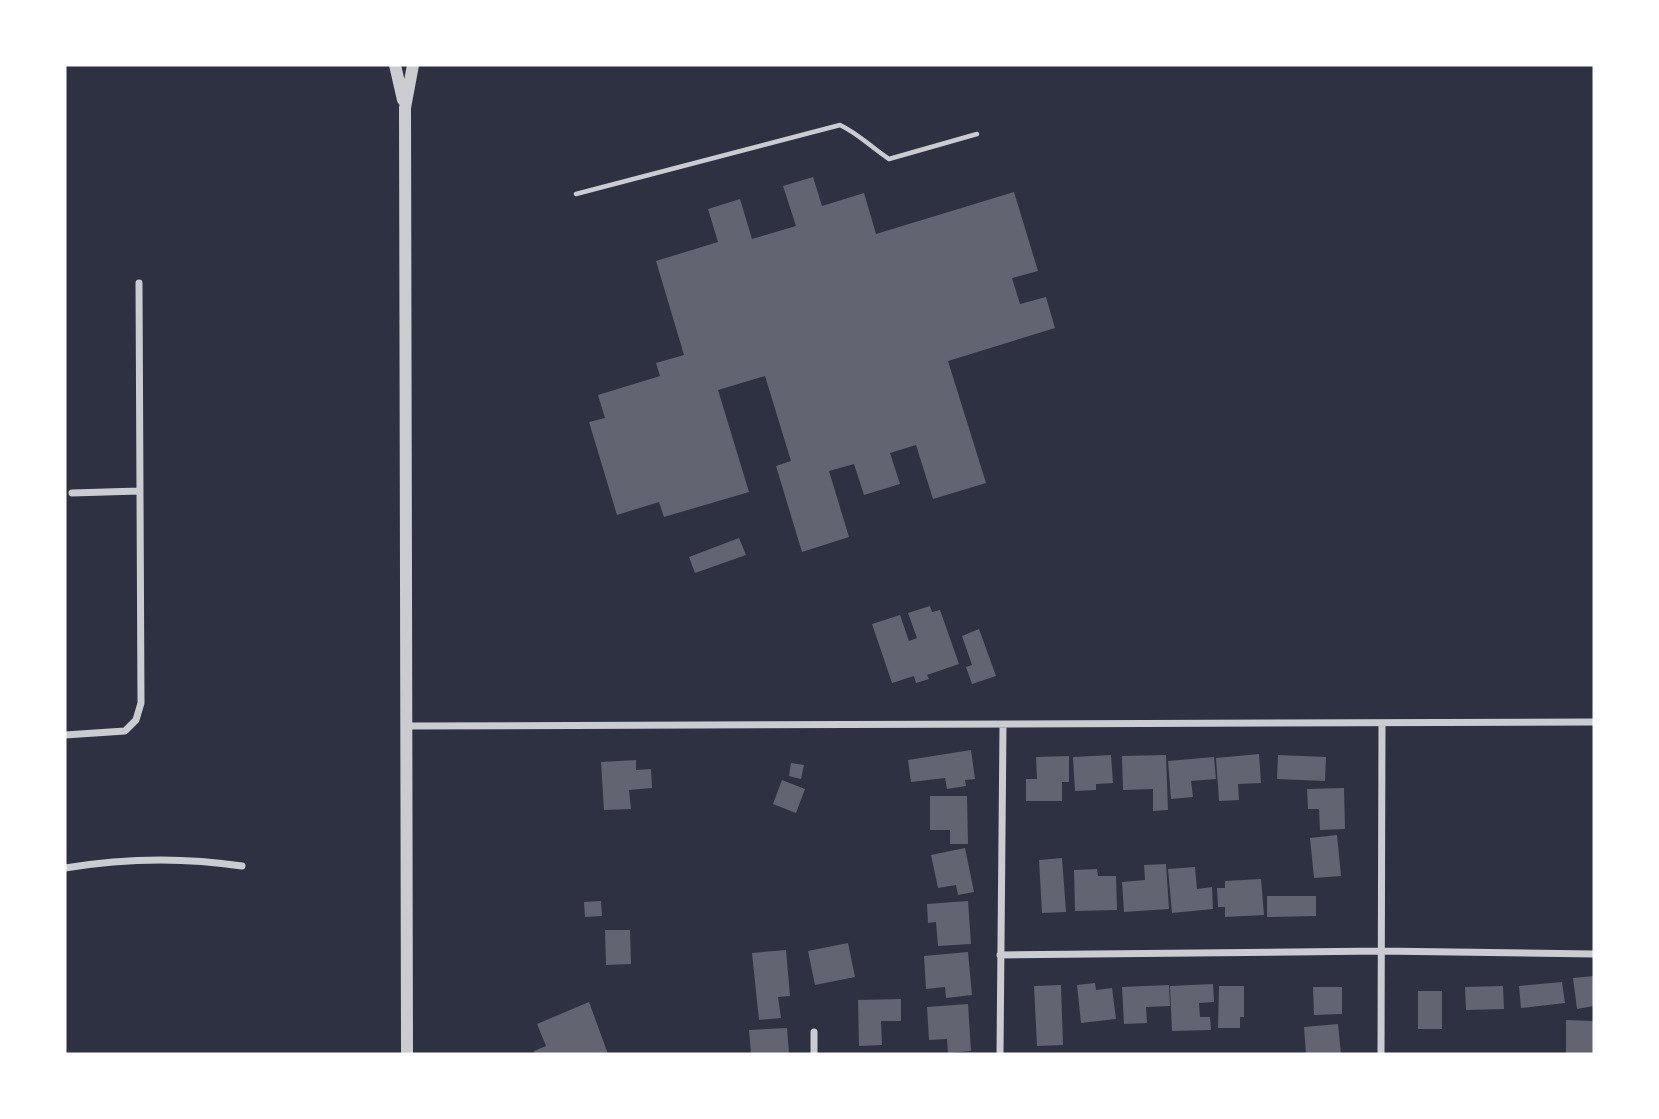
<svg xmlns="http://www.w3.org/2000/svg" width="1659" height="1119" font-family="'Sofia Sans Condensed',sans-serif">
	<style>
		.building { fill: #626471 }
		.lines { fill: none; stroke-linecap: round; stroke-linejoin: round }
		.service { stroke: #caccd0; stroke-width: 4.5 }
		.minor { stroke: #caccd0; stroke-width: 7 }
		.tertiary { stroke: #caccd0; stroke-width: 12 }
	</style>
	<rect width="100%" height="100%" fill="#2d3142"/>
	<path class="building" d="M813 177 822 206 864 193 876 234 1014 192 1038 271 1012 278 1020 304 1046 297 1055 328 948 361 986 483 933 499 916 445 890 453 900 484 864 495 854 464 829 471 849 537 802 552 776 466 791 461 765 376 718 390 749 492 664 517 659 502 617 515 589 422 605 418 598 395 660 376 656 363 684 355 656 261 718 242 708 209 740 199 752 239 796 226 783 186Z
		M739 538 746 555 695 573 689 557Z
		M930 606 932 612 940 610 959 664 927 675 929 679 916 683 914 676 892 683 872 624 900 615 909 641 917 638 908 613Z
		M979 629 996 676 972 684 966 667 972 665 962 636Z
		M971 750 975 779 965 780 966 786 947 789 945 778 911 782 908 760Z
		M1259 754 1261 783 1238 784 1239 800 1219 801 1216 758Z
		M1111 755 1113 783 1096 784V790L1075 791 1073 757Z
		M1166 755 1168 810 1153 811V789L1123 790 1122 756Z
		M1278 755 1326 757 1325 781 1277 779Z
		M1069 756V782H1062V801H1026V779H1037L1036 757Z
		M1214 757 1216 779 1191 781 1193 797 1171 799 1168 761Z
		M636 760V770L651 769 652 788 629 790 631 809 604 810 601 762Z
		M791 763 804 765 801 779 789 776Z
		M782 780 805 789 796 813 773 804Z
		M1344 788 1345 829 1320 830 1319 809H1308L1307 789Z
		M930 796H967L968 844H950V830H930Z
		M1337 835 1341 876 1314 878 1310 838Z
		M965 848 974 892 958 895 956 885 938 888 931 855Z
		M1062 858 1066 912 1042 913 1039 860Z
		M1166 864 1169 909 1124 912 1122 882 1145 880 1144 865Z
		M1195 867 1197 889 1212 887 1213 909 1172 913 1168 869Z
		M1097 869 1098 876H1116L1117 910 1075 911 1074 870Z
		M1261 879 1264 915 1225 917V907H1218L1217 888H1225V881Z
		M1267 896H1316V916L1267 917Z
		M601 901 602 916 585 917 584 902Z
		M968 901 971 944 938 946 936 922 928 923 927 904Z
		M605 930H630L631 964 606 965Z
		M848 943 855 977 815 985 808 951Z
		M786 950 790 996 778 997 781 1018 759 1020 752 953Z
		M968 952 972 995 946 998 945 987 926 989 924 956Z
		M1594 976V1006L1577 1009 1573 978Z
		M1562 982 1565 1003 1521 1008 1519 986Z
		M1095 983 1096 990 1112 988 1116 1019 1081 1023 1077 985Z
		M1213 984 1214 1002 1199 1003 1200 1017H1210L1211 1030 1172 1031 1170 986Z
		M1061 985 1063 1045 1037 1046 1034 986Z
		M1169 985 1170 1006 1146 1007 1147 1023 1124 1024 1122 987Z
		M1219 986H1244V1017H1240V1028H1218Z
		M1503 986 1504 1009 1466 1010 1465 987Z
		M1313 987H1342V1014L1314 1015Z
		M1418 991H1442V1029H1418Z
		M901 999V1021H881L882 1045 859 1046 858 1000Z
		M589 1002 608 1054H535L534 1051 546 1046 537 1024Z
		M968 1004 971 1051 948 1053 947 1039 929 1040 927 1007Z
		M1566 1020 1594 1021V1054H1566Z
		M1338 1024 1341 1054H1306L1304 1027Z
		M787 1028 789 1054H751L749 1030Z"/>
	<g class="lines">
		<path class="service" d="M576 194 840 125C859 134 872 148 889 159L977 134"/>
		<path class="minor" d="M72 493 139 491
			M406 726 1594 722
			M65 735 125 731 136 720 141 703 139 283
			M65 868C125 858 182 857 242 866
			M1000 955 1380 951 1594 954
			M814 1032V1054
			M1000 1054 1003 725
			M1381 1054 1382 723"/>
		<path class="tertiary" d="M395 65 403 100
			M407 1054 405 108 413 65"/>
	</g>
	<rect width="1659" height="1119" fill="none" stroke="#ffffff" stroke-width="133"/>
</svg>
